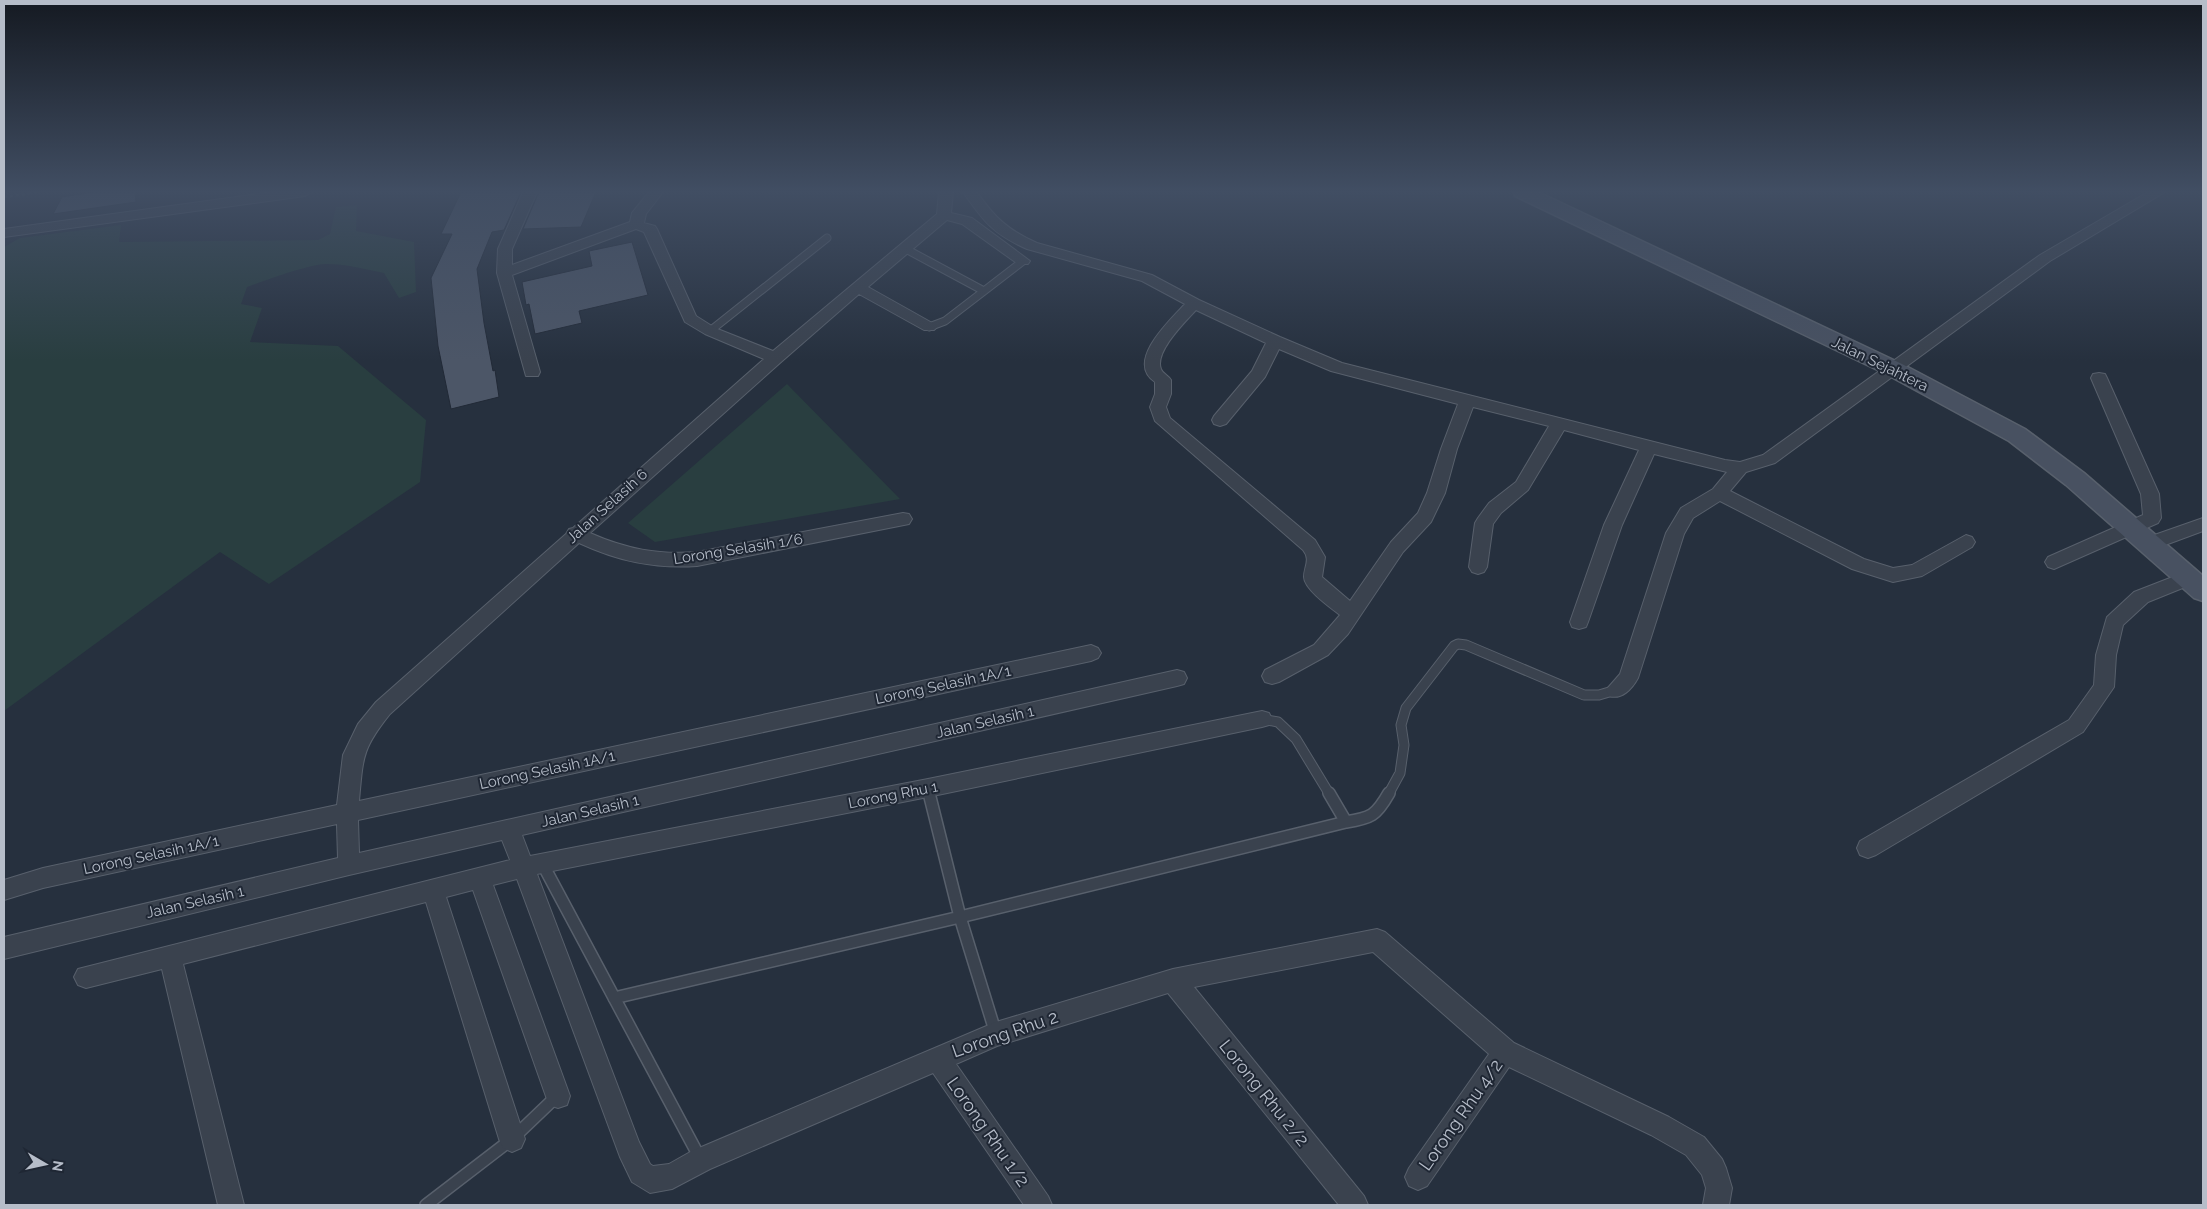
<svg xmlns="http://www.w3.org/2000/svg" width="2207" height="1209" font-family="Raleway,sans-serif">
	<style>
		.green { fill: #293e40 }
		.building { fill: #4c5667; stroke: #212936 }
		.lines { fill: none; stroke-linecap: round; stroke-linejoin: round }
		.lane-far2-casing { stroke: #58606c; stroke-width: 9 }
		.lane-far1-casing { stroke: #58606c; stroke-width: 11 }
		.lane-casing { stroke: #58606c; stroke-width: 14 }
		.street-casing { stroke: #58606c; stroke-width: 2 }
		.secondary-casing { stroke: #58606c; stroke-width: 3 }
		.path { stroke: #485b5e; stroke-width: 2.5; stroke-dasharray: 3 3; stroke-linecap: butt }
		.lane-far2 { stroke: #3a424e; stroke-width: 7 }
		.lane-far1 { stroke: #3a424e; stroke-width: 9 }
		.lane { stroke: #3a424e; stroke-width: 11 }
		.street { fill: #3a424e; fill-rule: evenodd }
		.secondary { fill: #485161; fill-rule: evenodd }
		.labels { text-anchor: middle; stroke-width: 4; stroke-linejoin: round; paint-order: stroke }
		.street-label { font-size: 15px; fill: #b6bdc9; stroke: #1f2734 }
		.near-street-label { font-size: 18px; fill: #b6bdc9; stroke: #1f2734 }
	</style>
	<rect width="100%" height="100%" fill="#26303e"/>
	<path class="green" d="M357 205 356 231 414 242 416 292 399 298 384 273C365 269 345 264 326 264 306 265 267 280 247 287L241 304 262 308 250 342 338 346 426 420 420 482 269 584 220 552 4 711V247L20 238 121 225 119 242 318 240 330 234 336 207Z
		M787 384 900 499 655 542 628 523Z"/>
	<path class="building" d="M93 192H135L136 202 53 214 62 197Z
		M461 192H521L504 230 492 232 477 269 484 323 493 371 495 370 499 397 451 409 438 346 431 278 452 234H441Z
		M539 192H596L581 227 523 229Z
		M632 242 648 295 579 311 582 323 535 334 529 304 526 305 522 282 592 266 589 251Z"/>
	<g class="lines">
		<defs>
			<path id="lane-far2" d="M904 248 984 291
				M929 327 945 321 1023 261
				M710 331 827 238"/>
			<path id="lane-far1" d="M1262 719 1278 722 1296 739 1330 795
				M928 788 930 795
				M1388 795 1400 773 1404 745 1401 725 1406 708 1454 646 1458 644 1466 645 1584 695H1599L1616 690"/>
			<path id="lane" d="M929 793 960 917 996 1034
				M1329 793 1346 822
				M542 863 701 1160
				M614 998 960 917 1346 822C1371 818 1376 816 1389 793
				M426 1205 512 1139 557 1096"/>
			<path id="street" d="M273 192H312L305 196 4 237V229Z
				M523 192H537L512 249V265L630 222 632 213 649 192H663L646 214 644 223 655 226 657 229 696 316 715 328 773 351 937 214 939 192H953L951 213 972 218 1030 261 1028 264H1018L962 224 947 220 868 287 934 324 937 327 934 330H924L859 294 781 362 590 533C626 549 658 555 697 552L903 513 909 514 912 519 909 524 697 566C654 569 618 561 579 543L390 714C362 749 363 757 359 801L1091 645 1098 648 1101 653 1098 658 1091 661 358 820 359 853 1177 670 1184 672 1187 678 1184 684 1177 686 522 835 530 856 928 779 1262 711 1269 713 1272 719 1269 725 1262 727 928 797 537 874 639 1142 650 1164 653 1166 669 1164 692 1151 996 1022 1173 969 1377 929 1385 932 1514 1043 1669 1117 1704 1137 1722 1159 1726 1168 1732 1188 1729 1205H1703L1706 1188 1702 1175 1686 1155 1651 1135 1509 1067 1427 1186 1418 1190 1409 1186 1405 1177 1409 1168 1489 1054 1373 952 1194 987 1364 1196 1368 1205H1339L1168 993 997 1046 956 1064 1048 1196 1052 1205H1024L933 1073 710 1169 672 1189 650 1193 632 1182 620 1157 517 879 493 885 570 1096 567 1105 558 1108 549 1105 473 890 446 897 525 1139 521 1148 512 1152 503 1148 499 1139 426 902 183 964 244 1205H218L162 969 86 988 78 985 74 977 78 969 510 860 502 840 349 875 4 959V937L338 858 337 824 43 888 4 900V880L43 868 337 805 343 755 358 724 376 702 566 534 569 529 573 528 764 359 705 334 685 322 644 232 636 229 512 275 540 372 538 376H526L497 273 498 249Z
				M963 192H977C995 218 1008 230 1037 243L1152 275 1199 300 1280 337 1342 363 1725 460 1740 462 1763 455 2040 255 2148 192H2165L2050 261 1775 463 1746 472 1730 491 1864 559 1893 568 1912 565 1966 535 1972 537 1975 542 1972 547 1922 576 1893 582 1852 569 1720 501 1693 518 1684 534 1638 678C1632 689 1622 700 1609 696L1606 690 1620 674 1666 533 1681 508 1713 489 1727 472 1654 454 1622 525 1588 622 1586 627 1579 629 1572 627 1570 622 1604 525 1639 450 1564 430 1528 490 1501 513 1493 524 1487 567 1484 572 1478 574 1472 572 1469 567 1475 523 1478 518 1489 503 1516 482 1549 426 1473 407 1457 449 1445 493 1431 522 1403 552 1348 634 1328 655 1279 682 1272 684 1265 682 1262 676 1265 670 1314 645 1340 615C1331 608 1304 589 1304 577 1304 566 1311 560 1303 550L1155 421 1150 407 1155 394V382C1125 362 1169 321 1185 304L1142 281 1027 249C993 234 984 222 963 192ZM1196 310 1266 343 1252 371 1214 416 1212 420 1214 424 1220 426 1226 424 1265 377 1279 349 1331 371 1458 404 1441 449 1427 493 1418 513 1391 542 1350 601 1322 577 1325 557 1315 540 1170 418 1166 407 1171 394V380C1168 375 1163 374 1161 369 1154 352 1186 321 1196 310Z
				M2099 373 2105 374 2107 378 2159 494 2161 518 2158 523 2054 569 2048 567 2045 562 2048 557 2143 515 2141 494 2091 378 2093 374Z
				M2203 518V531L2149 551 2143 549 2140 544 2143 539Z
				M2188 571 2195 573 2197 578 2195 583 2148 602 2123 625 2116 655 2114 687 2083 732 1876 855 1868 858 1860 855 1857 848 1860 841 2069 720 2094 685 2096 655 2107 617 2134 592Z"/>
			<path id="secondary" d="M1513 192H1538L1902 364 2025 429 2084 473 2203 576V601L2194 598 2066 485 2009 441 1886 374 1515 196Z"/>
		</defs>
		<use href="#lane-far2" class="lane-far2-casing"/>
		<use href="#lane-far1" class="lane-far1-casing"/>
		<use href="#lane" class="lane-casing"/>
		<use href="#street" class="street-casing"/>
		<use href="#secondary" class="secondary-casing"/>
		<path class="path" d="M4 197 39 192"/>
		<use href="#lane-far2" class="lane-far2"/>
		<use href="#lane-far1" class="lane-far1"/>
		<use href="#lane" class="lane"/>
		<use href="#street" class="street"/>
		<use href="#secondary" class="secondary"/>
	</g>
	<linearGradient id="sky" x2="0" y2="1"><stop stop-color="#151a22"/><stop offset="0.53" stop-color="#414e63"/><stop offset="1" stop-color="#414e63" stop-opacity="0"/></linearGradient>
	<rect width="2207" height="361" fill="url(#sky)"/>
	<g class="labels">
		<g class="street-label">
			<text transform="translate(1880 364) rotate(26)" y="5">Jalan Sejahtera</text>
			<text transform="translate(607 506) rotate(-42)" y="5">Jalan Selasih 6</text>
			<text transform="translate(738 549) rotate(-9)" y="5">Lorong Selasih 1/6</text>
			<text transform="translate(943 685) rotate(-12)" y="5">Lorong Selasih 1A/1</text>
			<text transform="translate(985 722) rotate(-13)" y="5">Jalan Selasih 1</text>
			<text transform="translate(547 770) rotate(-12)" y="5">Lorong Selasih 1A/1</text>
			<text transform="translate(893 795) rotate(-11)" y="5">Lorong Rhu 1</text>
			<text transform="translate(590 811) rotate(-13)" y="5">Jalan Selasih 1</text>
			<text transform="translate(151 855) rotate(-12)" y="5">Lorong Selasih 1A/1</text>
			<text transform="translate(195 902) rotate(-13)" y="5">Jalan Selasih 1</text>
		</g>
		<g class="near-street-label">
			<text transform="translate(1005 1034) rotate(-19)" y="6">Lorong Rhu 2</text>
			<text transform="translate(1264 1093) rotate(51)" y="6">Lorong Rhu 2/2</text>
			<text transform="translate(1461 1115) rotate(-55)" y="6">Lorong Rhu 4/2</text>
			<text transform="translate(988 1132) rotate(55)" y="6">Lorong Rhu 1/2</text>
		</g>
	</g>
	<rect width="2207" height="1209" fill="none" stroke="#b6bdc9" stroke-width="10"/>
	<g transform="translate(45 1164) rotate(99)" stroke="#1f2734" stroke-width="4" paint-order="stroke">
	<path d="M0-4L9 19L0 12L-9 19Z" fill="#b6bdc9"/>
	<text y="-8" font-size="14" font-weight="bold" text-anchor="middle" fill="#b6bdc9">N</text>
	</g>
</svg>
